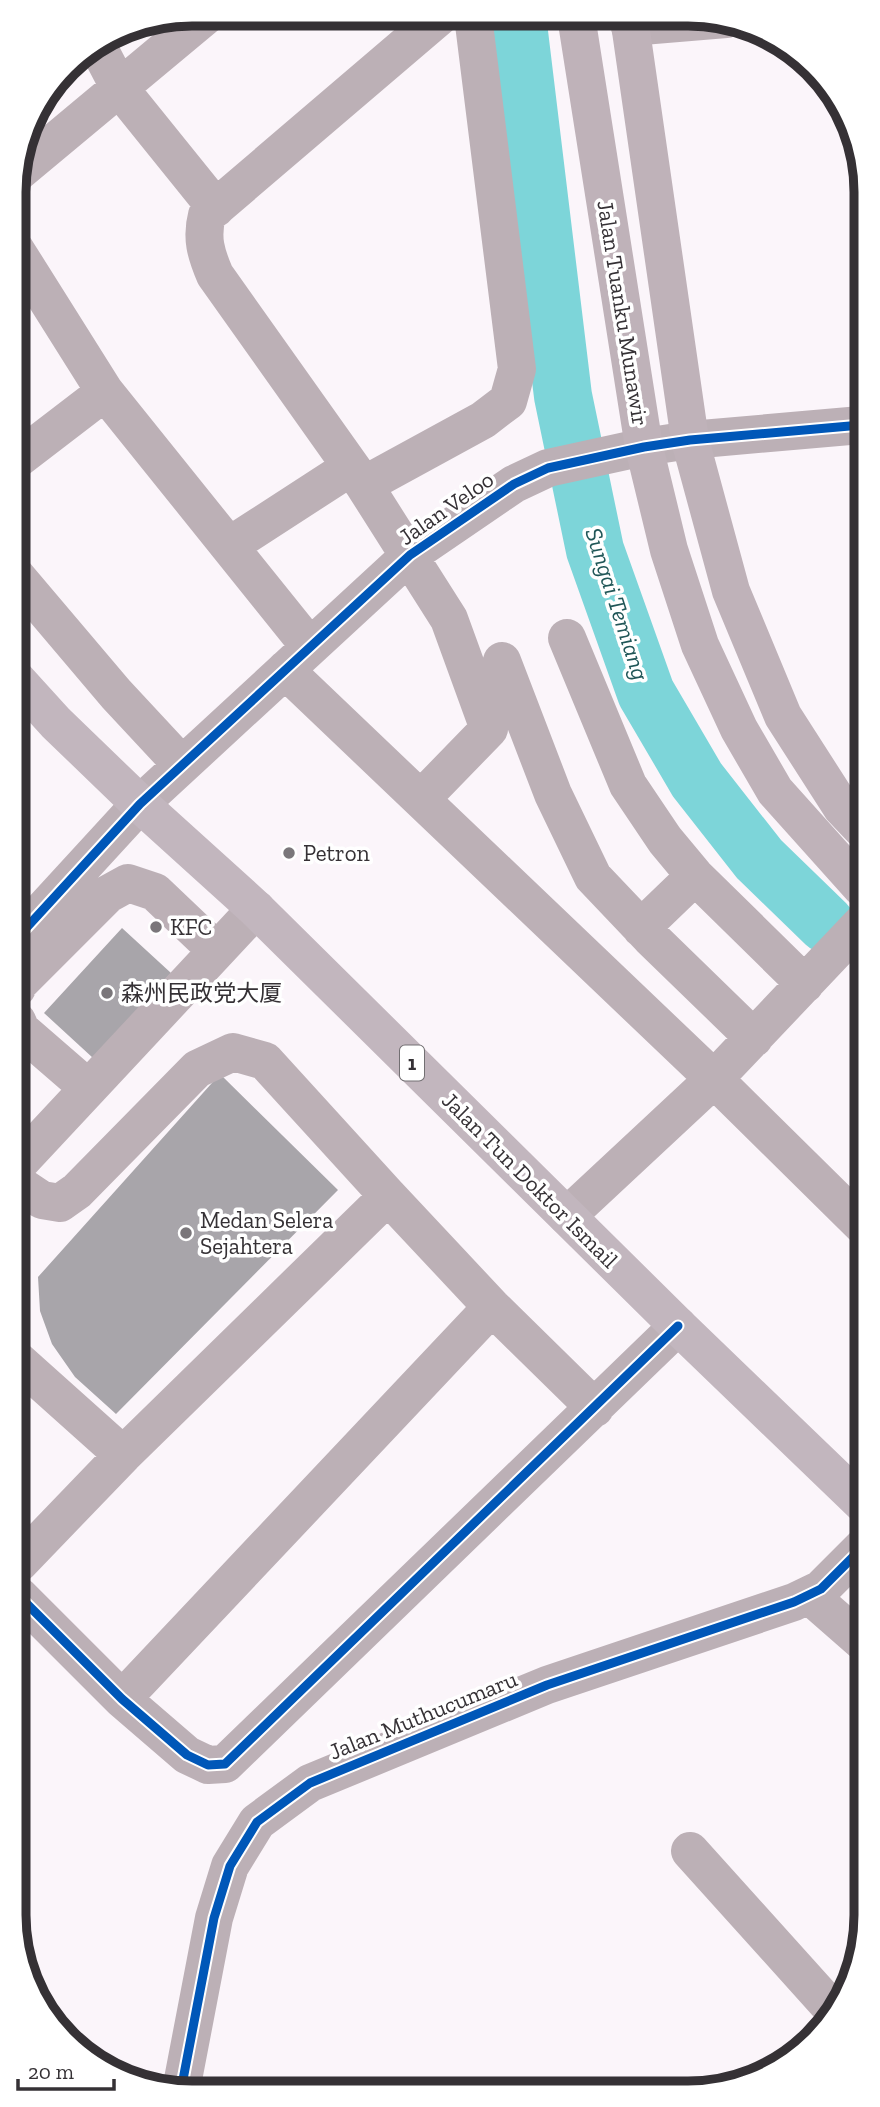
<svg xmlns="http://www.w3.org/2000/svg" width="880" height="2107" font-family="'Zilla Slab','Noto Sans SC',serif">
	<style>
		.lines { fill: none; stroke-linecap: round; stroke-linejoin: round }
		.river { stroke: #7dd5d9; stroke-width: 58 }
		.building { fill: #a8a5aa }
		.minor { stroke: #bcb0b6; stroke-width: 38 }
		.major { stroke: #bfb2b9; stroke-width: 38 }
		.highway { stroke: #c2b6be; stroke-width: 38 }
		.cycleway-casing { stroke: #fff; stroke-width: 13 }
		.cycleway { stroke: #0057b8; stroke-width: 9 }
		.poi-dot { fill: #7a767a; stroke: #fff; stroke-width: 2.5 }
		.labels { text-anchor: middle; stroke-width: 7; stroke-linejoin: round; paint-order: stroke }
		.shield { fill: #fff; stroke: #726f72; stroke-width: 2 }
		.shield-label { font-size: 21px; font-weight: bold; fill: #353135 }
		.street-label { font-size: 23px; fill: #353135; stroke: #fff }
		.poi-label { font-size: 23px; fill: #353135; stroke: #fff; text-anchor: start }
		.water-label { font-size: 24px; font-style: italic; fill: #205657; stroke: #fff }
		.rim { fill: none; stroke: #353135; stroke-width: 9 }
	</style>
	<rect width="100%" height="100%" fill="#fbf5fa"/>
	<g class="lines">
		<path class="river" d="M517 16 563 396 595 550 646 693 697 780 759 859 826 924"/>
	</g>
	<path class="building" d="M122 928 171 973 93 1058 44 1013Z
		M220 1074 338 1190 116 1414 75 1377 52 1344 40 1311 38 1277Z"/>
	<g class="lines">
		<path class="minor" d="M630 27 726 19
			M97 45 120 89 216 208
			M16 174 208 14
			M15 249 105 392 310 647
			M15 461 105 392
			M364 485 483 420 508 401 517 369 473 16
			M229 546 351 467
			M16 576 116 694 182 765
			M567 638 628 785 665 840 695 876 805 984
			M502 661 553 794 593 877 650 937 754 1038
			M285 670 714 1079 863 1226
			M421 799 489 729 449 619 364 485 215 275C206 254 201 238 207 215L440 16
			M641 928 695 876
			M17 938 140 804 410 555 514 484 548 468 644 447 690 440 861 425
			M17 988 18 984 108 894 128 883 155 892 216 950
			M17 1021 21 1030 88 1088
			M17 1165 256 909
			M18 1184 42 1200 60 1203 77 1191 197 1069 233 1052 265 1061 388 1196
			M567 1216 714 1079 862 923
			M18 1361 123 1455 388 1196 492 1307 595 1408
			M19 1563 123 1455
			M809 1595 865 1644
			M19 1596 122 1699 187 1755 208 1765 225 1764 678 1326
			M122 1699 492 1307
			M690 1851 835 2012
			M181 2090 214 1918 230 1866 257 1822 310 1783 547 1685 794 1602 821 1589 864 1546"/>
		<path class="major" d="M576 16 644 447 669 550 700 645 739 729 775 791 862 888
			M629 17 690 440 731 591 783 716 842 808 862 829"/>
		<path class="highway" d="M16 679 56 723 140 804 256 909 678 1326 864 1505"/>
		<defs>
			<path id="cycleway" d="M17 938 140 804 410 555 514 484 548 468 644 447 690 440 861 425
				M19 1596 122 1699 187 1755 208 1765 225 1764 678 1326
				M181 2090 214 1918 230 1866 257 1822 310 1783 547 1685 794 1602 821 1589 864 1546"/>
		</defs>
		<use href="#cycleway" class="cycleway-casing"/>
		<use href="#cycleway" class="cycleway"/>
	</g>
	<g class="poi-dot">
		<circle cx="289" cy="853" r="7"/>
		<circle cx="156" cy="927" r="7"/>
		<circle cx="107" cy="993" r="7"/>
		<circle cx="186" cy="1233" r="7"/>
	</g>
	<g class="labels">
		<rect class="shield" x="400" y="1045.5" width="24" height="35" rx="5"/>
		<g class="shield-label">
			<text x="412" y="1070">1</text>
		</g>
		<g class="street-label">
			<text transform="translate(623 313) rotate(81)" y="8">Jalan Tuanku Munawir</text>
			<text transform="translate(446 508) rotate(-35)" y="8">Jalan Veloo</text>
			<text transform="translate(530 1180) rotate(45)" y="8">Jalan Tun Doktor Ismail</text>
			<text transform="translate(423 1715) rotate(-22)" y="8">Jalan Muthucumaru</text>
		</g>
		<g class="poi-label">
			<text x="303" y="861">Petron</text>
			<text x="170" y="935">KFC</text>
			<text x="121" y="1001">森州民政党大厦</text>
			<text x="200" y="1228">Medan Selera<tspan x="200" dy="26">Sejahtera</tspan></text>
		</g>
		<g class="water-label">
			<text transform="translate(617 604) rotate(72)" y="8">Sungai Temiang</text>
		</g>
	</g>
	<path d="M0 0H880V2107H0ZM192 26H688A166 166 0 0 1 854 192V1915A166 166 0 0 1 688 2081H192A166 166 0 0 1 26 1915V192A166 166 0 0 1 192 26Z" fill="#fff" fill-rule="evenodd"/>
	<path class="rim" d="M192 26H688A166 166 0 0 1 854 192V1915A166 166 0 0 1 688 2081H192A166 166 0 0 1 26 1915V192A166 166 0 0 1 192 26Z"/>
	<path d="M18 2079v10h96v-10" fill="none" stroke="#353135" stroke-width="3.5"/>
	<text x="28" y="2079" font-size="21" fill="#353135" stroke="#ffffff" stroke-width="5" paint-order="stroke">20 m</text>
</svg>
